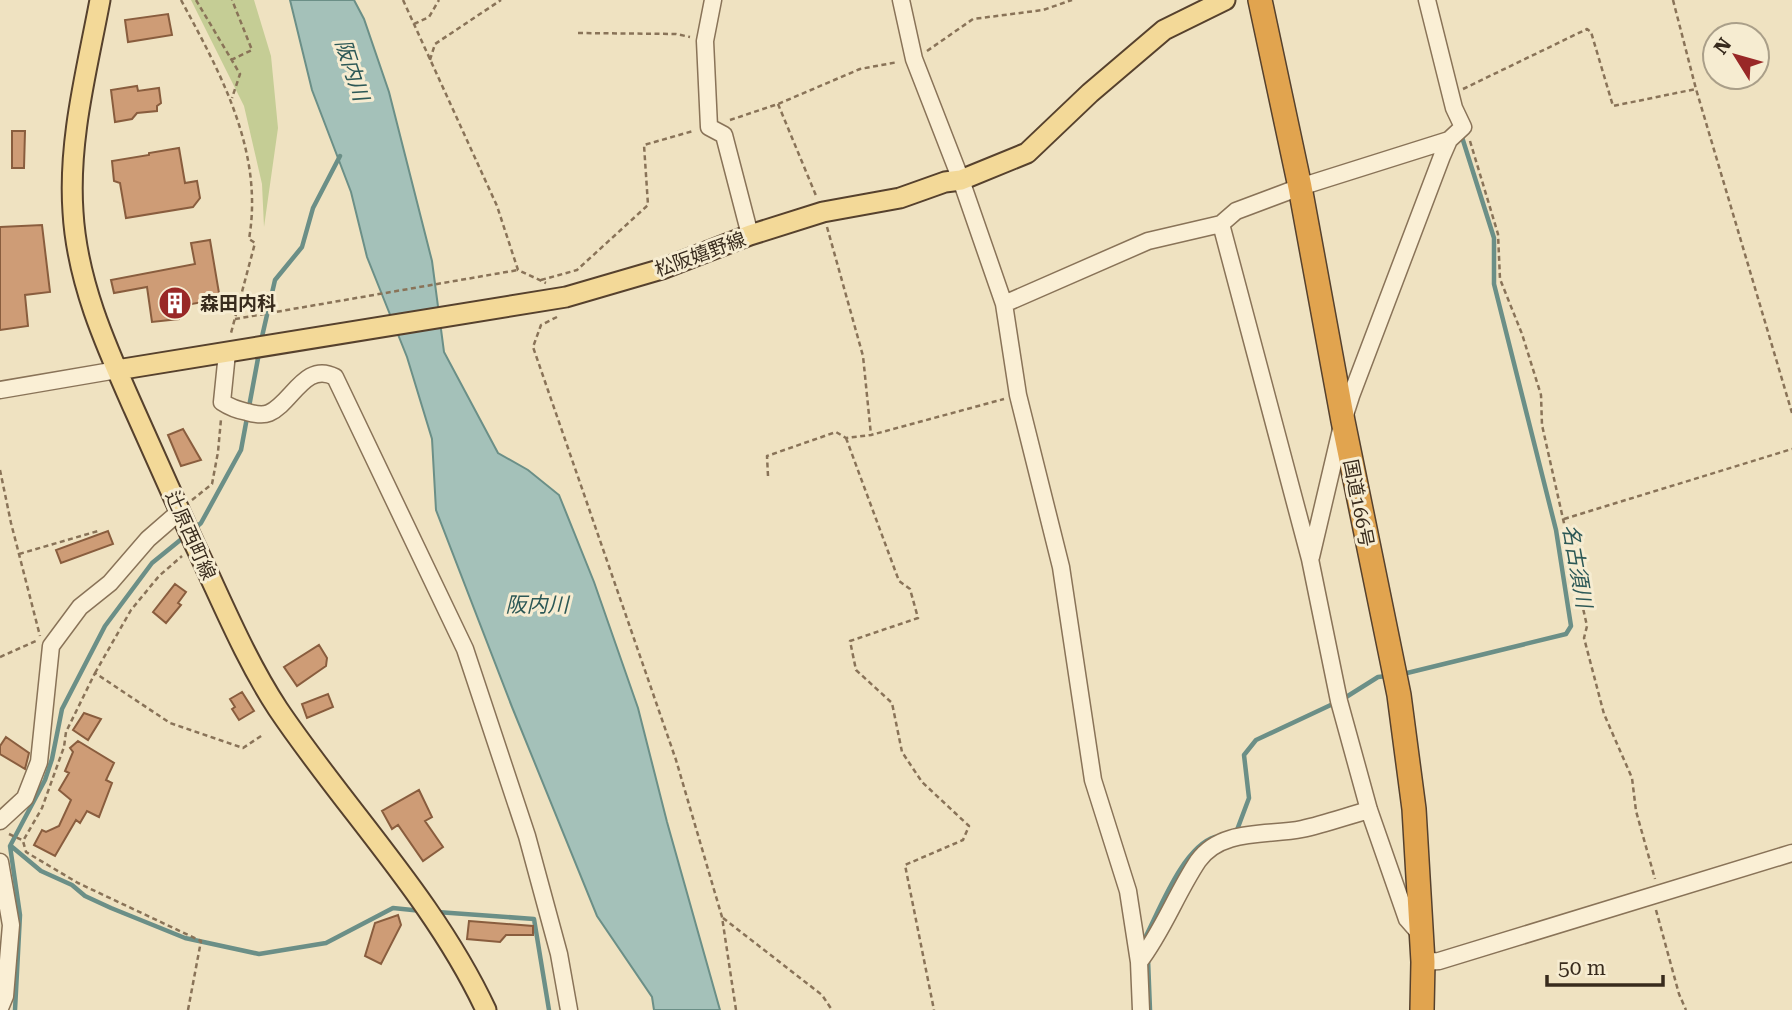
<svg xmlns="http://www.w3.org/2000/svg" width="1792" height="1010" font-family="'Roboto Serif','Noto Sans JP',serif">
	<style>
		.green { fill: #c5cd95 }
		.water { fill: #a4c1b9; stroke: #6b8f87; stroke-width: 2 }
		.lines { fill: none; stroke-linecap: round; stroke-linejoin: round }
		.stream { stroke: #6b8f87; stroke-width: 4.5 }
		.building { fill: #ce9c76; stroke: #895d3e; stroke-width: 2 }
		.minor-casing { stroke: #897358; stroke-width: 19 }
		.major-casing { stroke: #56412d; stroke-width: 23 }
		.highway-casing { stroke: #56412d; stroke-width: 26 }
		.path { stroke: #897358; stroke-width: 2.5; stroke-dasharray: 5 3.5; stroke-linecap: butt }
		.minor { stroke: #faefd5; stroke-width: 16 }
		.major { stroke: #f3d998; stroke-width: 19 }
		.highway { stroke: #e1a44f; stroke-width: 23 }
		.labels { text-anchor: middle; stroke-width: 6; stroke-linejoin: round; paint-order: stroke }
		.street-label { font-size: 19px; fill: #382b1d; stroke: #f6ecd1 }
		.poi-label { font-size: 19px; font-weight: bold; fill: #382b1d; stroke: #f6ecd1; text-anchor: start }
		.water-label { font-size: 21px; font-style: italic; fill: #2c5856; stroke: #f6ecd1 }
	</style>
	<rect width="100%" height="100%" fill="#efe2c1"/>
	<path class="green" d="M191 0H254L271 56 278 128 264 227 262 184 244 106Z"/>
	<path class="water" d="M290 0H354L364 19 389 92 432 261 444 352 498 453 528 470 559 495 594 582 638 708 667 822 720 1010H654L652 997 597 916 512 707 436 510 432 439 407 357 367 257 351 192 312 90Z"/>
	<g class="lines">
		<path class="stream" d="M261 341 275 280 302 247 313 208 340 156
			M194 529 201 523 241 450 259 353
			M1403 674 1566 634 1571 626 1556 530 1494 284V238L1461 134
			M1343 699 1378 677 1387 676
			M1234 831 1237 830 1249 798 1244 755 1256 740 1335 703
			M11 846 41 871 72 885 85 896 111 908 185 938 259 954 326 943 393 908 422 911
			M437 912 534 919 549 1010
			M1146 943 1145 938C1160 909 1183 847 1215 837
			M1148 959 1150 1010
			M15 1010 20 915 10 846 45 780 52 759 62 709 105 626 152 563 184 537"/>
	</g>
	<path class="building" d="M168 14 172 35 128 42 125 20Z
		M137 86 138 91 159 88 161 103 157 106V111L137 113 132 119 115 122 111 90Z
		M12 131H25L24 168H12Z
		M179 148 185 183 197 181 200 198 193 207 126 218 120 183 114 181 112 161 149 155V153Z
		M42 225 50 292 25 295 28 326 0 330V227Z
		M210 240 220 299 180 306 179 319 152 322 147 287 114 293 111 280 195 264 191 243Z
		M183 429 201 460 181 466 168 435Z
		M108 531 113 544 61 563 56 550Z
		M175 584 186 592 178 603 181 605 166 623 153 612Z
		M319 645 327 658 326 666 297 686 284 667Z
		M242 692 254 711 239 720 232 709 235 707 230 699Z
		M328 694 333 707 307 718 302 704Z
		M84 713 101 719 88 740 73 730Z
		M6 737 29 753 25 769 0 754V746Z
		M78 741 114 763 106 780 112 783 99 817 87 811 80 823 76 820 55 856 34 845 42 830 46 832 59 826 71 800 59 790 69 773 65 771 73 752 70 748Z
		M419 790 432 817 425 821 443 847 423 861 398 825 392 829 382 811Z
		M398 915 401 925 381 964 365 956 375 923Z
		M469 921 533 926V935H506L500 942 467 939Z"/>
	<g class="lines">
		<defs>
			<path id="minor" d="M713 0 705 41 709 127 724 135 750 235
				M901 0 914 59 961 180 1004 304 1018 395 1061 567 1093 780 1128 891 1139 962 1141 1010
				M1221 224 1310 559 1339 701 1369 810 1407 919 1421 935
				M1004 304 1148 241 1221 224 1236 211 1300 187 1449 140
				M227 353 222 402C231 408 237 410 247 412 254 414 262 416 269 413 292 403 305 361 335 377L465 649 527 836 559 954 569 1010
				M0 390 117 370
				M1311 557 1343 421 1351 396 1442 156 1449 140 1463 127 1454 108 1427 0
				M0 821 25 798 39 762 51 646 80 607 110 583 148 539 179 512
				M0 862 11 925 5 996 0 1008
				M1139 962C1163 931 1176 894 1198 861 1221 828 1268 836 1302 829 1325 824 1347 816 1369 810
				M1423 962 1439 961 1792 853"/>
			<path id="major" d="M100 0C87 70 68 140 73 212 77 282 106 346 134 409 154 454 174 499 194 543 221 599 244 657 278 709 346 810 434 899 486 1010
				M117 370 566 297 662 269 750 235 823 212 900 198 945 182 961 180 1027 153 1090 93 1164 30 1225 0"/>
			<path id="highway" d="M1260 0 1300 187 1343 421 1399 695 1414 809 1423 962 1422 1010"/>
		</defs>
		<use href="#minor" class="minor-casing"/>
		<use href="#major" class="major-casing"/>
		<use href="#highway" class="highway-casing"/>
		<path class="path" d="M181 0C221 74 264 152 249 239L255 243 231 333
			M196 0 240 74 232 98
			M403 0 497 206 518 270 546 283
			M1673 0 1696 89 1792 413
			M414 24 429 17 439 0
			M578 33 676 34 690 37
			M927 51 973 19 1043 10 1072 0
			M231 60 252 50 232 0
			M430 60 435 44 501 0
			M1463 89 1587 29 1591 32 1613 106 1696 89
			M778 104 817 198
			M730 120 778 104 860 69 898 62
			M1470 141 1498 234 1500 279 1522 334 1541 395 1542 425 1587 626 1584 638 1604 714 1632 778 1636 811 1655 879
			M827 227 863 356 871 435
			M541 280 577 270 648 205 644 145 693 131
			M557 317 541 325 533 347 676 760 722 917 736 1010
			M235 319 518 270
			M846 438 899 581 910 589 918 618 850 641 856 670 892 703 902 752 922 782 969 826 963 840 905 865 934 1010
			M0 470 11 523 40 636
			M768 476 767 456 836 432 846 438 871 435 1004 399
			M192 500 212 484 218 452 221 419
			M1564 519 1792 449
			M19 554 98 531
			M0 657 38 640
			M95 673 131 610 159 576 182 556
			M9 834 22 840
			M1656 910 1679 994 1686 1010
			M723 918 822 995 832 1010
			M188 1010 201 941 78 883 26 852 23 841 42 808 64 747 66 732 95 673 170 723 243 748 264 734"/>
		<use href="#minor" class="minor"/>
		<use href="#major" class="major"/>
		<use href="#highway" class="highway"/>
	</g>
	<defs>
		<symbol id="building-disc" viewBox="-11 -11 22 22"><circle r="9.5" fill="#992827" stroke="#f6ecd1"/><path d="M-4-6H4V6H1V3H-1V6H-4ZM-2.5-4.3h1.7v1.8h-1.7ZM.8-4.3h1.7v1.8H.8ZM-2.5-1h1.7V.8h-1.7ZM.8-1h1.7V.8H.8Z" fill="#fff"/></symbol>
	</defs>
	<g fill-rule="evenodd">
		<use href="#building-disc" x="156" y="284" width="38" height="38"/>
	</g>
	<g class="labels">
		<g class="street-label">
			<text transform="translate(700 254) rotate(-20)" y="7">松阪嬉野線</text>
			<text transform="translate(1359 503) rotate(79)" y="7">国道166号</text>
			<text transform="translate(191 535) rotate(66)" y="7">辻原西町線</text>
		</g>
		<g class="poi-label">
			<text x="200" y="310">森田内科</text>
		</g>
		<g class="water-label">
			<text transform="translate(352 70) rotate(72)" y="7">阪内川</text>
			<text transform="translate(1577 566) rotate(80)" y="7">名古須川</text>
			<text x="537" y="612">阪内川</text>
		</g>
	</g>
	<g transform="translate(1736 56) rotate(307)"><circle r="33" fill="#f6ecd1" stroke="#aa9f89" stroke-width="2"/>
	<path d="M0-5L12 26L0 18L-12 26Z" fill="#992827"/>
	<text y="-10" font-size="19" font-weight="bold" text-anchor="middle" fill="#382b1d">N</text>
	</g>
	<path d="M1547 975v10h116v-10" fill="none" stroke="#382b1d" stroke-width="3.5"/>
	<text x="1558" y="975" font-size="21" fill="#382b1d" stroke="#f6ecd1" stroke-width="5" paint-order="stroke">50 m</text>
</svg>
